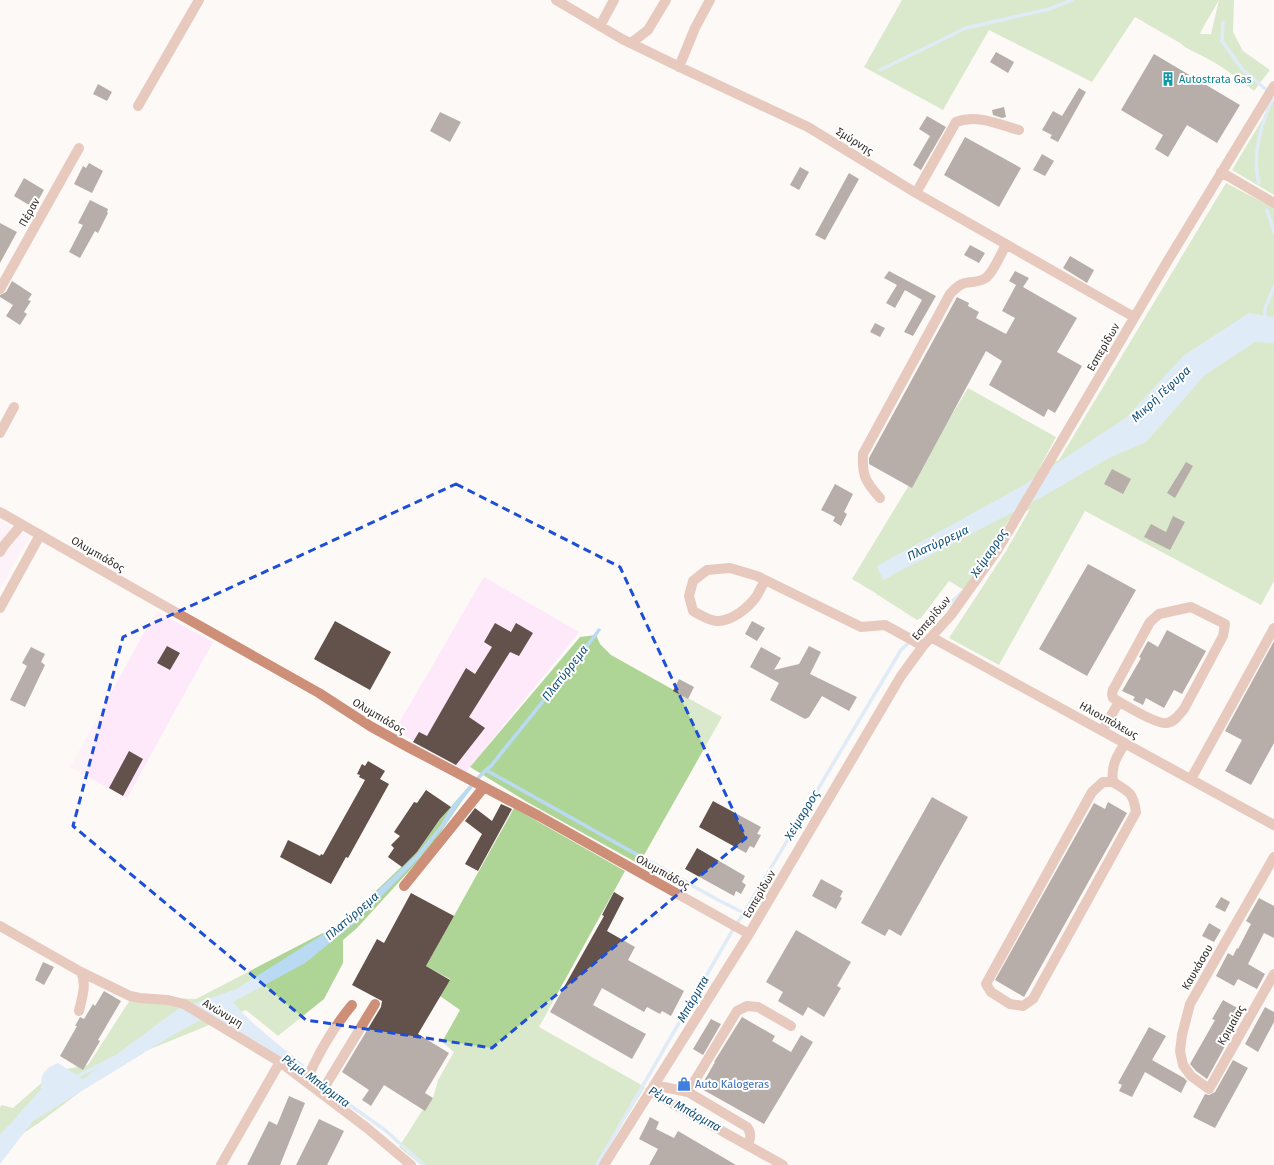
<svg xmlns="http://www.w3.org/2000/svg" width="1274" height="1165" font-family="'Fira Sans',sans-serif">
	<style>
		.commercial { fill: #fde9f9 }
		.green { fill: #afd596; fill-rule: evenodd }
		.water { fill: #badaf4 }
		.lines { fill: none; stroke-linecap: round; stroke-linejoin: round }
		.stream { stroke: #badaf4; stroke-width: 3.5 }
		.building { fill: #62524b }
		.minor { stroke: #cd8f78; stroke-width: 10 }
		.marked { fill: none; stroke: #1d4ed8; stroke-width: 3; stroke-dasharray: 8 5; stroke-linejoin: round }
		.labels { text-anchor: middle; stroke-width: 4; stroke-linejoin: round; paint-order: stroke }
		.culture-label { font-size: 11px; fill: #0d838f; stroke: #fff; text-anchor: start }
		.street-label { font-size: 11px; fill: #362f2b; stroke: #fff }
		.shop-label { font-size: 11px; fill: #366cbe; stroke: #fff; text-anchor: start }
		.water-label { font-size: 12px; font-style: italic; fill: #11517b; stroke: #fff }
	</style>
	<rect width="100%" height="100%" fill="#fdf9f7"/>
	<path class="commercial" d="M0 521 29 537 0 589Z
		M484 577 579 632 466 772 395 730Z
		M156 611 213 642 127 798 70 767Z"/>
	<path class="green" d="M902 0H1234L1233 32 1243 51 1270 70 1254 91C1240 80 1226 69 1210 60 1200 54 1189 51 1180 43L1135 17 1092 82 989 30 943 110 864 67ZM1219 0 1211 34H1201L1200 33Z
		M1274 100V195L1232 170Z
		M1226 183 1274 208V581L1261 605 1085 511 999 665 949 638 1006 551 1030 509 1008 521 964 590 949 581 921 618 917 620 878 595 877 596V594L852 579 968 388 1056 437 1039 469 1059 460Z
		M596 635 600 644 611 655 722 717 639 864 527 802 470 767 580 637Z
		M470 785 472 786 430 848 357 928 343 940V963L324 999 278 1036 246 1010 121 1061 39 1123 7 1144 0 1158V1107L2 1105 13 1108 55 1071 88 1065 132 997 196 999 342 923 417 852 440 819Z
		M514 808 625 871 539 1027 645 1087 597 1165H421L399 1147 423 1109 433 1098 438 1080 454 1052 442 1042 460 1010 440 996 450 979 426 966Z"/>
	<path class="water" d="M1249 313 1274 317V343L1255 342 1205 375 1146 442 1107 459 1044 496 883 580 877 566 1022 486 1127 417 1183 356Z
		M470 785 449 820 419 858 356 922 305 963 233 1002C253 1026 279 1045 303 1064L305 1073 265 1045 210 1015 173 1035 33 1121 0 1164V1134L11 1123 41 1089C41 1073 44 1069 58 1063L83 1079 178 1009 236 989 346 920 415 856 440 826 451 807Z"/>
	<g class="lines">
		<path class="stream" d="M1223 22 1222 41 1242 69 1269 92 1268 93
			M880 70 966 28 1049 9 1072 0
			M1259 183C1251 157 1262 123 1272 99
			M1267 210 1274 232
			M1265 318V308L1274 287
			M486 770 718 900 744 913 901 650 962 592
			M459 802C469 790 478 775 491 766 527 720 565 676 599 630
			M238 1030 265 1045 385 1130 424 1165
			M74 1078 113 1058
			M597 1165 735 926 744 913"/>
	</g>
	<path class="building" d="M996 52 1014 62 1008 73 990 62Z
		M1154 54 1240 105 1217 143 1187 125 1168 157 1155 149 1163 135 1121 110Z
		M98 84 112 92 107 101 93 94Z
		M1079 88 1086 92 1058 142 1050 138 1052 135 1042 130 1053 111 1062 116Z
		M1004 107 1006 117 1002 118 993 115 992 110Z
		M440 112 461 122 450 142 430 131Z
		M927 116 946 127 921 170 913 165 930 136 919 129Z
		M965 137 1021 168 999 207 944 175Z
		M1042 154 1054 161 1045 176 1033 170Z
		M89 163 103 171 92 193 74 184 83 166 86 168Z
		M800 167 809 172 799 190 790 185Z
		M849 173 859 179 825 240 815 235Z
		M24 178 44 190 34 208 14 196Z
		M90 200 108 209 107 212 108 213 98 233 95 231 80 258 69 252 83 225 78 223Z
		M0 223 17 232 0 263Z
		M970 245 985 253 979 263 964 255Z
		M1070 256 1094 270 1087 283 1063 268Z
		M889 271 936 296 913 336 904 332 922 300 905 290 895 308 886 303 897 285 884 278Z
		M1015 271 1029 278 1023 287 1077 318 1057 352 1082 366 1055 413 1048 409 1044 417 989 385 1002 361 986 351 912 488 869 464V458L957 297 969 303 968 306 979 312 976 318 1006 334 1015 318 1002 311 1016 285 1009 281Z
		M12 281 32 294 28 300 31 301 24 312 27 314 20 325 6 316 13 305 0 297V295L6 292Z
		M875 323 885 328 880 337 870 332Z
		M1186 462 1193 466 1175 498 1167 493Z
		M1112 469 1131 479 1123 494 1104 484Z
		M835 484 853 494 844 512 847 514 841 526 833 521 835 517 821 510Z
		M1173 516 1185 522 1170 550 1144 537 1151 524 1166 532Z
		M1088 564 1136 590 1087 676 1039 649Z
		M335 621 391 652 370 690 314 659Z
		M752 621 765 628 757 641 745 634Z
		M495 623 511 632 516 623 533 633 519 656 510 652 469 717 485 728 456 765 413 742 419 732 427 736 466 668 475 674 492 647 484 642Z
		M1167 630 1206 651 1182 694 1174 690 1164 708 1146 698 1143 705 1133 700 1135 697 1122 691 1141 658 1139 657 1148 641 1158 647Z
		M1274 641V743L1251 785 1225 771 1242 740 1225 731Z
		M167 646 180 653 170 670 157 663Z
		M809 646 821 652 810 674 857 697 849 711 822 696 809 717 805 719 770 700 779 683 750 667 761 647 781 658 774 670 799 664Z
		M31 647 45 654 41 662 45 665 25 707 10 700 27 666 22 663Z
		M679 679 694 687 688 699 673 691Z
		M129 751 143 759 123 796 109 788Z
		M368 761 385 771 380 779 389 784 348 858 346 857 331 884 280 857 288 840 320 856 321 854 323 855 365 780 359 777 360 775 357 774 362 764 365 766Z
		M426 790 451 807 440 819 417 852 402 867 388 857 394 848 391 845 400 836 394 832 414 802 417 803Z
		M932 797 968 817 901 936 889 929 885 936 861 923Z
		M713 801 761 827 757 834 761 835 754 848 750 846 746 853 699 827Z
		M1108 802 1127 813 1024 997 995 980 1094 803 1105 809Z
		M501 804 512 809 478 871 465 864 482 834 465 821 475 808 492 821Z
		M697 848 745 876 742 882 746 885 741 894 736 891 734 896 685 869Z
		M821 879 843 891 840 897 842 898 836 909 812 896Z
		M614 892 624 898 607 931 635 947 628 960 684 991 671 1016 662 1011 660 1014 647 1007 644 1012 602 988 593 1005 646 1034 632 1059 550 1012 604 916 602 915Z
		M411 893 454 916 426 966 450 980 418 1034 449 1053 425 1093 433 1098 425 1111 384 1085 371 1106 362 1100 369 1090 342 1072 381 1007 382 1001 352 985 377 939 384 943Z
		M1221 897 1230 902 1225 912 1215 907Z
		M1259 898 1274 906V938L1264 933 1248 964 1265 974 1257 989 1238 979 1234 986 1216 976 1228 953 1233 956 1237 948 1238 949 1251 924 1246 921Z
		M1209 923 1221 930 1214 942 1202 936Z
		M796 930 851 962 837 986 841 988 824 1017 808 1007 803 1016 778 1001 783 992 766 982Z
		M43 962 54 967 44 985 35 980Z
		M104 991 121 1001 98 1040 100 1041 83 1070 60 1056 77 1026H75L80 1017 84 1019 93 1004 95 1006Z
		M1223 1000 1241 1010 1228 1033 1231 1035 1207 1079 1196 1071 1190 1064 1215 1020 1212 1019Z
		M1265 1007 1274 1012V1022L1258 1052 1245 1044Z
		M742 1017 775 1036 772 1041 791 1052 801 1035 813 1042 764 1124 700 1088 715 1062H714Z
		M711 1019 721 1024 703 1055 693 1049Z
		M1149 1027 1166 1036 1152 1060 1184 1078 1187 1081 1181 1093 1145 1072 1132 1097 1119 1091 1122 1085 1118 1083Z
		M1233 1060 1248 1068 1215 1128 1193 1117 1205 1094 1209 1095 1215 1092Z
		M289 1096 305 1103 280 1165H247L269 1121 277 1125Z
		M650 1117 659 1122 656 1129 674 1138 678 1131 736 1165H649L658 1149 639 1139Z
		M319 1119 344 1131 327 1165H296Z"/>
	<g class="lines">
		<path class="minor" d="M556 0 622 39 686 70 808 127 916 193 1134 317
			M600 26 614 0
			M631 43 648 30 666 0
			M679 67 695 28 710 0
			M138 106 199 0
			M1221 172 1274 203
			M916 193 956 122C977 114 998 124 1019 130
			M0 289 79 148
			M0 433 14 407
			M880 498C865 481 862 476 863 454L950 294C955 289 959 284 965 283 973 281 980 283 987 277 995 269 1000 255 1006 245
			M0 512 138 591 319 693 370 726 408 747 539 816 749 934
			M0 552C5 541 15 535 21 524
			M765 580C762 586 759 592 756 597 748 608 731 622 716 621 708 620 700 615 693 611L689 596 693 581 707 570 730 568 757 576 861 627 885 625 923 646
			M1191 607 1225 624 1223 636 1184 709C1179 715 1174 722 1167 723 1157 725 1123 704 1113 698L1112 694 1113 690 1150 622 1159 614Z
			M0 608 40 535
			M931 637 1274 825
			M1102 731 1119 702
			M1191 779 1274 628
			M1113 782H1103L1092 792 986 984 991 992 1010 1004 1023 1006 1033 999 1136 812C1133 792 1129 792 1113 782 1111 765 1116 758 1125 743
			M1274 857 1190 1004 1182 1035 1180 1051 1183 1065 1191 1076 1209 1089 1274 974
			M404 886 484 787
			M0 926 81 972 130 996 140 998 168 1000 184 1004 280 1062 367 1128 411 1165
			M79 1011C82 997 87 985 81 972
			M306 1082C318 1053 332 1029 352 1005
			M654 1085 688 1092 737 1011 747 1006 758 1007 791 1026
			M650 1091 783 1165
			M688 1092 747 1127C752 1134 751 1139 747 1145
			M321 1093 375 1004
			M221 1165 280 1062
			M604 1165 749 934 901 676 923 646 951 615 998 549 1167 262 1274 86"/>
	</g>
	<path d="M0 0H1274V1165H0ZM456 484 620 567 746 838 492 1048 306 1020 73 826 123 637Z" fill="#fdf9f7" fill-opacity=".55" fill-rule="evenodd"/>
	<path class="marked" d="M456 484 620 567 746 838 492 1048 306 1020 73 826 123 637Z"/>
	<defs>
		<symbol id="building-bare" viewBox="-9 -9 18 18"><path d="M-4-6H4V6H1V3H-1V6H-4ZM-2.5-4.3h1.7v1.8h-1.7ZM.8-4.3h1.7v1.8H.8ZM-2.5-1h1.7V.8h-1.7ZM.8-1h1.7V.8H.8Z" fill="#0f9aa8" stroke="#fff" stroke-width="2.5" paint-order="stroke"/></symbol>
		<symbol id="shop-bare" viewBox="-9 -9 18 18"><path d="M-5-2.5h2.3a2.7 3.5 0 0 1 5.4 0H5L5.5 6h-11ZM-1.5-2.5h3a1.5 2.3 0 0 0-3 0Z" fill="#3f7fe0" stroke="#fff" stroke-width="2.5" paint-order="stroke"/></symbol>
	</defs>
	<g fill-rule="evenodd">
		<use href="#building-bare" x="1158" y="69" width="20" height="20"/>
		<use href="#shop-bare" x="674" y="1074" width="20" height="20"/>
	</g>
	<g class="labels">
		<g class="culture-label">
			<text x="1179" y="83">Autostrata Gas</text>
		</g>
		<g class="street-label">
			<text transform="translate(855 141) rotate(32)" y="4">Σμύρνης</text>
			<text transform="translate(29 212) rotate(-61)" y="4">Πέραν</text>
			<text transform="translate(1103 347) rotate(-60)" y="4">Εσπερίδων</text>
			<text transform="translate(98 554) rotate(30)" y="4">Ολυμπιάδος</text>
			<text transform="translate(931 618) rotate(-50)" y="4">Εσπερίδων</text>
			<text transform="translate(379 716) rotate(31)" y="4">Ολυμπιάδος</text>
			<text transform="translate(1109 720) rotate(29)" y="4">Ηλιουπόλεως</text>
			<text transform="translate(663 872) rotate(29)" y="4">Ολυμπιάδος</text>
			<text transform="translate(759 894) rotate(-60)" y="4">Εσπερίδων</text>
			<text transform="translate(1197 967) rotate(-60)" y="4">Καυκάσου</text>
			<text transform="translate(223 1013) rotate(31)" y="4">Ανώνυμη</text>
			<text transform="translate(1231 1025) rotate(-60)" y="4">Κριμαίας</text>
		</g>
		<g class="shop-label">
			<text x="695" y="1088">Auto Kalogeras</text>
		</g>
		<g class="water-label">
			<text transform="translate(1161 394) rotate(-43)" y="4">Μικρή Γέφυρα</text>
			<text transform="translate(938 543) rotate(-25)" y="4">Πλατύρρεμα</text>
			<text transform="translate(989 553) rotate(-56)" y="4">Χείμαρρος</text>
			<text transform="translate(565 673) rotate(-52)" y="4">Πλατύρρεμα</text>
			<text transform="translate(802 815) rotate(-59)" y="4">Χείμαρρος</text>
			<text transform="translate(352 916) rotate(-41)" y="4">Πλατύρρεμα</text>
			<text transform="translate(693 999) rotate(-60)" y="4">Μπάρμπα</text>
			<text transform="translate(316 1081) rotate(36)" y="4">Ρέμα Μπάρμπα</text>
			<text transform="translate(685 1109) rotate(29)" y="4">Ρέμα Μπάρμπα</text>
		</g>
	</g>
</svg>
